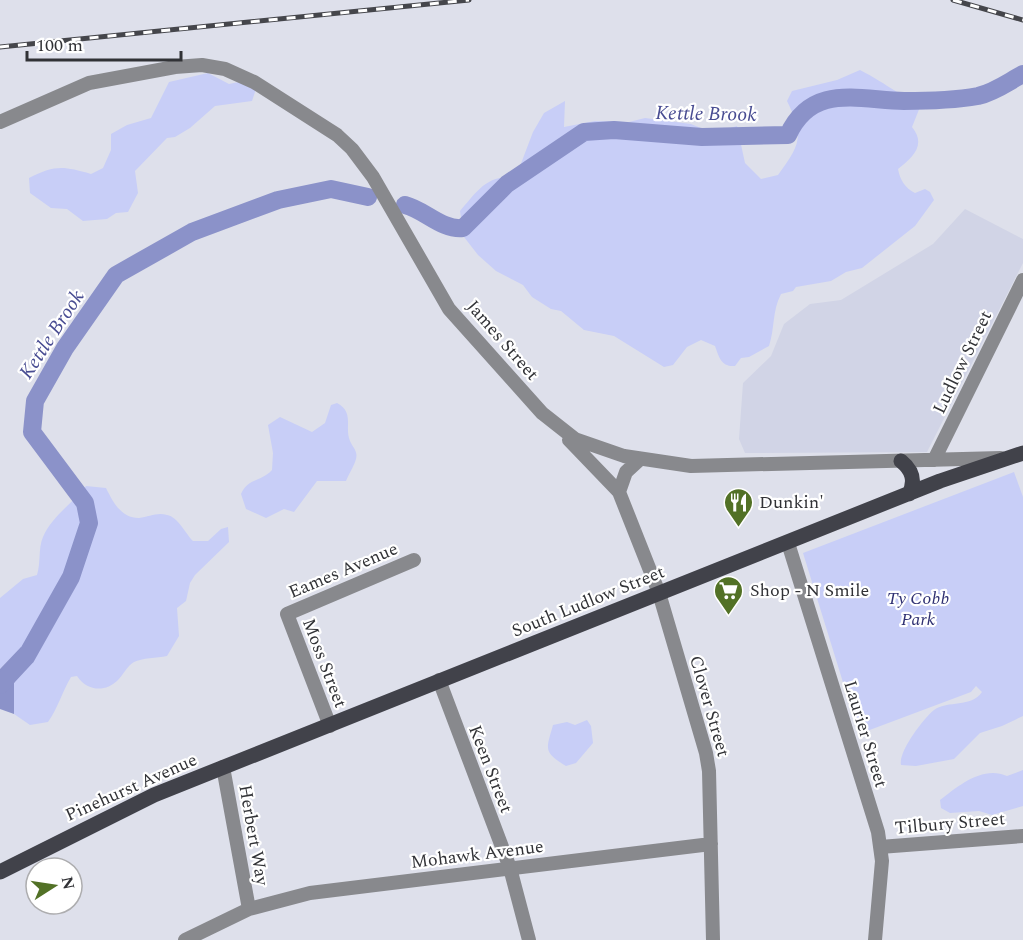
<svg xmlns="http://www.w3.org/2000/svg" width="1023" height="940" font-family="Spectral,serif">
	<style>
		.built { fill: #d1d4e6 }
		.green { fill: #c8cef7 }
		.water { fill: #8b92c9 }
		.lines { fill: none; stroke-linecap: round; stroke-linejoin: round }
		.river { stroke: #8b92c9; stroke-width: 18 }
		.minor { stroke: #88898d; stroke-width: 14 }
		.major { stroke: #41424a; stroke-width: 15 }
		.rail-casing { stroke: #45464b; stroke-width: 5 }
		.rail { stroke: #fff; stroke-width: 3; stroke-dasharray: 9; stroke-linecap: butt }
		.labels { text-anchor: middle; stroke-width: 4.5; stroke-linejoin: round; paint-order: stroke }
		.street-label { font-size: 18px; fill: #313236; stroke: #fff }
		.poi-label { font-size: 18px; fill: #313236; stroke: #fff; text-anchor: start }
		.park-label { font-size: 18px; font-style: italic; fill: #2f3072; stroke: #fff }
		.water-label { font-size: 20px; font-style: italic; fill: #484c92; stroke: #fff }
	</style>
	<rect width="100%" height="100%" fill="#dee0eb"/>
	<path class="built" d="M965 209 1023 239V263L927 452 745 453 739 439 743 383 771 356 784 324 810 304 841 300 933 244Z"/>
	<path class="green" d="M860 70C874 77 884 84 897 92 908 98 910 96 920 107L912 127C927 145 912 158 898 169 900 180 905 188 915 193L925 189 930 192 934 200 915 226 862 268 846 272 831 281 796 287 793 291 781 294C772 311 775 328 769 346L749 357 741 358 735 366C721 367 719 357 715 346L701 340 687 347 673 365 664 367 614 336 584 330 561 311 551 309 532 297 523 285 496 271 478 255 464 237 460 211C475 194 487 174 512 178L517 174 533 132 544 113 565 101 564 127 595 121 629 122 645 118 691 124 713 133 737 126 745 163 761 179 778 175C801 144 804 136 787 101L792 91 837 80Z
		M208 73 229 84 244 81 256 89 252 101 215 106 190 128 175 137 167 138 135 171 138 193 128 212 116 213 107 219 83 221 67 209 51 208 30 193 29 178C55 165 63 166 91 174L103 168 111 150V134L127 125 151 118 169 82Z
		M337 403C355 413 344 426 350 441 353 448 358 451 356 459 354 466 349 474 346 481H317L294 512 284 509 266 518 246 509 241 494C248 478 261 482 272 470L273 453 268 425 280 417 312 432 325 423 331 405Z
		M1014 472 1023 497V716L1002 726 980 733 954 759 916 766 901 765C898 752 923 719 934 710 948 700 971 708 982 692L976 686 971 692 859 734 803 553Z
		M86 486 106 488C113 502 121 518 139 518 149 517 157 512 167 515 178 517 185 533 193 541H208L221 529 228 527 229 542 195 575 190 583 186 601 177 608 179 636 167 656C157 658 142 658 134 662 127 666 123 675 118 680 105 693 87 691 77 676L71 677C62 692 58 708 48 722L30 725 14 714V683L26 657 21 648 0 669V598L23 579 37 575C41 563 38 548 43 537 52 516 72 504 86 486Z
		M587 720 591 726 593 743 576 763 566 766C543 752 546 750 553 725L567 722 575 725Z
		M1023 770V806L992 815 979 811 950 813 941 808 940 800C958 786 983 765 1007 776Z"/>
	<path class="water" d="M21 647 26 657 14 683V714L0 709V669Z"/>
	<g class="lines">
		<path class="river" d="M405 205C425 210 441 230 463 228L507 184 584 132 614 130 702 137 788 135C812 83 858 100 904 101 928 101 955 100 978 96 995 92 1008 82 1023 74
			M0 685 26 657 71 577 89 523 85 503 32 432 35 401 65 348 116 275 192 232 278 200 331 189 368 197"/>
		<path class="minor" d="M0 122 89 83 175 67 202 65 225 69 254 82 337 135 352 149 373 177 449 309 542 413 575 439 624 456 691 466 1001 458
			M569 440 619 492
			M639 460 626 472 619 492 659 593 706 753 709 771 713 940
			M934 460 1023 280
			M788 543 878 832 882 861 875 940
			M439 680 510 868 529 940
			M330 726 287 614 414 560
			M223 767 249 909
			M880 847 1023 836
			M185 940 249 909 310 893 711 844"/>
		<path class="major" d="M901 461C912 470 916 480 909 494
			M0 872 154 795 940 481 1023 453"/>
		<defs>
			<path id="rail" d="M953 0 1023 20
				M0 47 469 0"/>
		</defs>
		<use href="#rail" class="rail-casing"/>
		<use href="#rail" class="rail"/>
	</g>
	<defs>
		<symbol id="restaurant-pin" viewBox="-11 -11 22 30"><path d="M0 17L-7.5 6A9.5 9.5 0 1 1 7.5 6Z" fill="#527126" stroke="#fff"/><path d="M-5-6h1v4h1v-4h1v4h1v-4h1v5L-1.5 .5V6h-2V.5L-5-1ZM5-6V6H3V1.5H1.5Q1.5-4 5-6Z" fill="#fff"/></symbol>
		<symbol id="supermarket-pin" viewBox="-11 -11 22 30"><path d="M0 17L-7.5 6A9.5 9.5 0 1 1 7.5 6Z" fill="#527126" stroke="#fff"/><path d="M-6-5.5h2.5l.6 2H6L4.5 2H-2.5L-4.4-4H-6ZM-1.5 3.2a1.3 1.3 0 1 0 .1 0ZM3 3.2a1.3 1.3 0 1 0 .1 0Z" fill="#fff"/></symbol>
	</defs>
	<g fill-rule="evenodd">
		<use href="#restaurant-pin" x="722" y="486" width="33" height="45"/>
		<use href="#supermarket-pin" x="712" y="574" width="33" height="45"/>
	</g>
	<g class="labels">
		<g class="street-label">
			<text transform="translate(503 340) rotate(49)" y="6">James Street</text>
			<text transform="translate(962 362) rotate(-64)" y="6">Ludlow Street</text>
			<text transform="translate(343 570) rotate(-23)" y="6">Eames Avenue</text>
			<text transform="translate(588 601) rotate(-22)" y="6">South Ludlow Street</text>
			<text transform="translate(325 663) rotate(69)" y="6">Moss Street</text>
			<text transform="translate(710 706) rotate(74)" y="6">Clover Street</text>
			<text transform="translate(866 734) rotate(73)" y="6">Laurier Street</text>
			<text transform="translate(491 769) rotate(69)" y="6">Keen Street</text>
			<text transform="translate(131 787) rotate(-24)" y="6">Pinehurst Avenue</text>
			<text transform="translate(950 823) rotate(-5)" y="6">Tilbury Street</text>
			<text transform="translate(254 835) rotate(80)" y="6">Herbert Way</text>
			<text transform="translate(477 854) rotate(-7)" y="6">Mohawk Avenue</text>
		</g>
		<g class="poi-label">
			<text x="759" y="508">Dunkin'</text>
			<text x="750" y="596">Shop - N Smile</text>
		</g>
		<g class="park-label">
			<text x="918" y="604">Ty Cobb<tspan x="918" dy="21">Park</tspan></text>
		</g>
		<g class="water-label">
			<text transform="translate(706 113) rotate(1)" y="7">Kettle Brook</text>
			<text transform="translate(51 334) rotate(-57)" y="7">Kettle Brook</text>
		</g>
	</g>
	<g transform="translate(54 886) rotate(78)"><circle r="28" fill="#ffffff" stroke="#adadaf" stroke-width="1.5"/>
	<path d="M0-4.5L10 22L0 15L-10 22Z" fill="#527126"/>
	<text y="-9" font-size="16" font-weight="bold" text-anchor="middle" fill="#313236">N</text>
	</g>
	<path d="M27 51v9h154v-9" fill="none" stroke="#313236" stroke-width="3"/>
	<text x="36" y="51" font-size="18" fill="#313236" stroke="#ffffff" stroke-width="4.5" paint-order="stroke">100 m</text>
</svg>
